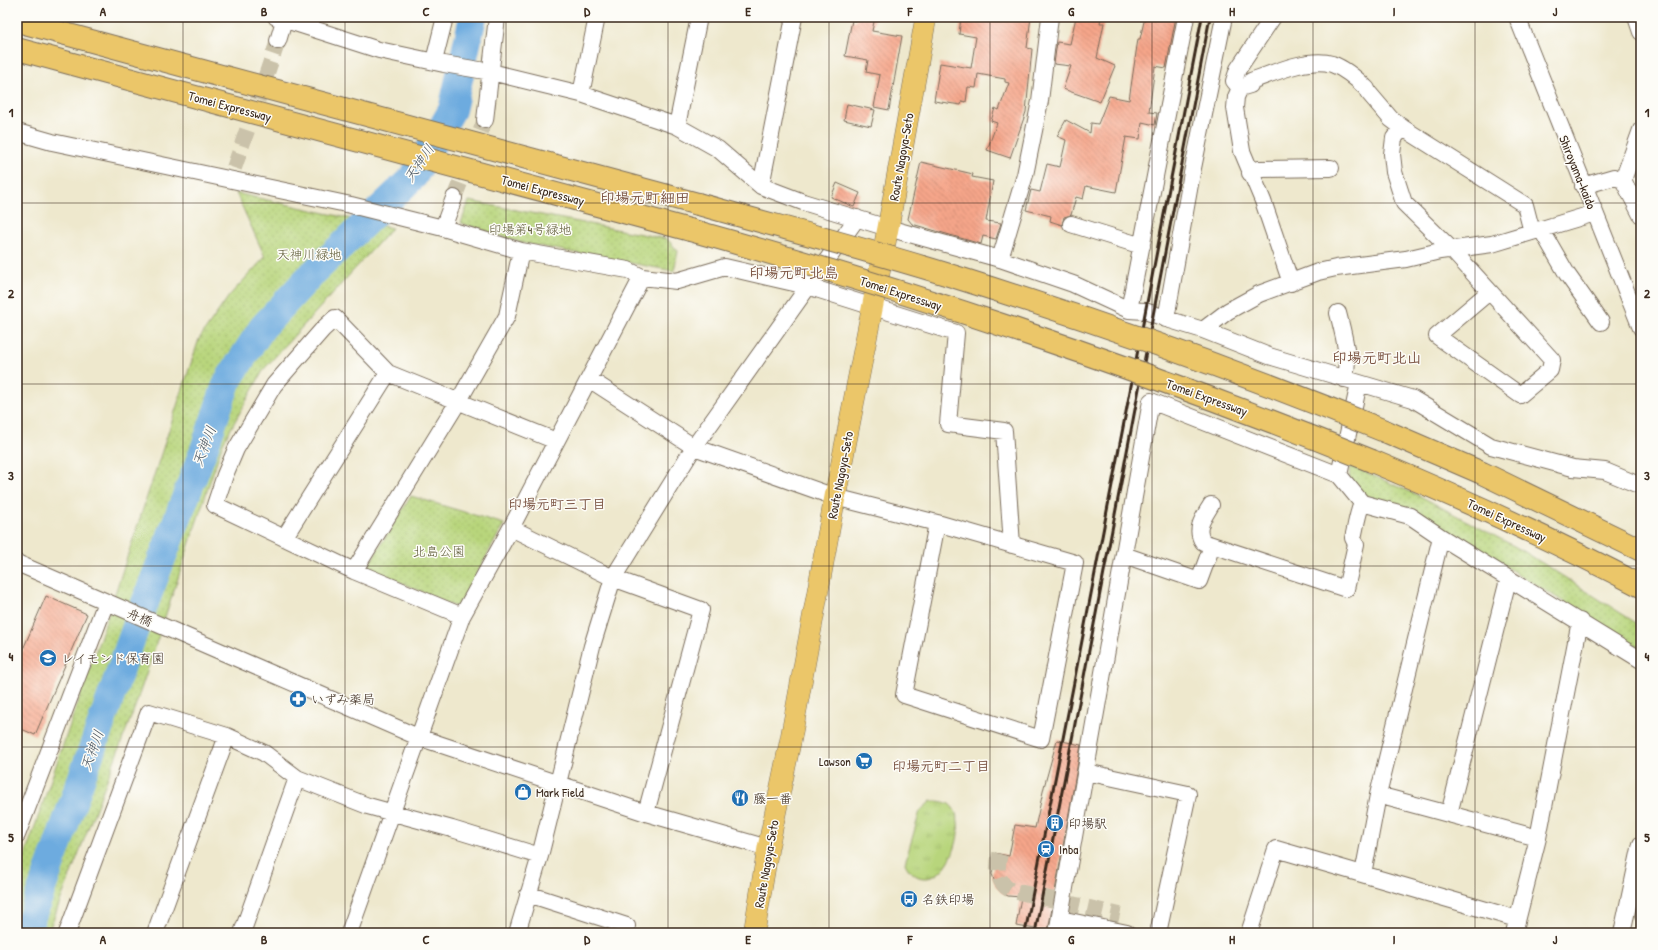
<svg xmlns="http://www.w3.org/2000/svg" width="1658" height="950" font-family="'Patrick Hand','Klee One',sans-serif">
	<style>
		.grass { fill: url(#grass-tufts); stroke: #7a804c }
		.park { fill: url(#park-dots); stroke: #7a804c }
		.lines { fill: none; stroke-linecap: round; stroke-linejoin: round }
		.river { stroke: #6dabdf; stroke-width: 28 }
		.building { fill: url(#building-back-hatch) }
		.minor-tunnel { stroke: #cac2aa; stroke-width: 16; stroke-dasharray: 16 8; stroke-linecap: butt }
		.minor-casing { stroke: #7a6c5b; stroke-width: 18 }
		.major-casing { stroke: #7a6c5b; stroke-width: 22 }
		.highway-casing { stroke: #7a6c5b; stroke-width: 24 }
		.minor { stroke: #fff; stroke-width: 16 }
		.major { stroke: #ebc669; stroke-width: 21 }
		.highway { stroke: #ebc669; stroke-width: 22 }
		.rail { stroke: #3b2a1e; stroke-width: 3 }
		.highway-bridge-casing { stroke: #7a6c5b; stroke-width: 24; stroke-linecap: butt }
		.highway-bridge { stroke: #ebc669; stroke-width: 22 }
		.grid { fill: none; stroke: #3b2a1e; stroke-width: 1; stroke-opacity: 0.55 }
		.labels { text-anchor: middle; stroke-width: 3; stroke-linejoin: round; paint-order: stroke }
		.street-label { font-size: 13px; fill: #3b2a1e; stroke: #fdfcf7 }
		.park-label { font-size: 13px; fill: #605d3a; stroke: #fdfcf7 }
		.poi-label { font-size: 13px; fill: #3b2a1e; stroke: #fdfcf7; text-anchor: start }
		.water-label { font-size: 14px; font-style: italic; fill: #4c5762; stroke: #fdfcf7 }
		.neighbourhood-label { font-size: 14px; font-weight: bold; fill: #7c5544; stroke: #fdfcf7 }
		.quarter-label { font-size: 15px; font-weight: bold; fill: #7c5544; stroke: #fdfcf7 }
		.neatline { fill: none; stroke: #3b2a1e; stroke-width: 1.5 }
		.grid-label { font-size: 13px; text-anchor: middle; font-weight: bold; fill: #3b2a1e }
	</style>
	<defs>
		<pattern id="grass-tufts" width="24" height="20" patternUnits="userSpaceOnUse"><rect width="24" height="20" fill="#b8d57b"/><path d="M3 7l-1-3M5 7V3M7 7l1-3M15 17l-1-3M17 17v-4M19 17l1-3" fill="none" stroke="#9fb76a"/></pattern>
		<pattern id="park-dots" width="8" height="8" patternUnits="userSpaceOnUse"><rect width="8" height="8" fill="#b8d57b"/><path d="M2 2h.1M6 6h.1" fill="none" stroke="#9fb76a" stroke-width="1.8" stroke-linecap="round"/></pattern>
		<pattern id="building-back-hatch" width="6" height="6" patternUnits="userSpaceOnUse"><rect width="6" height="6" fill="#f6a68a"/><path d="M-1 5l2 2M0 0l6 6M5-1l2 2" fill="none" stroke="#c88770"/></pattern>
	</defs>
	<rect width="100%" height="100%" fill="#fdfcf7"/>
	<filter id="ink" filterUnits="userSpaceOnUse"><feTurbulence type="fractalNoise" baseFrequency=".025" numOctaves="2"/><feDisplacementMap in="SourceGraphic" scale="8" xChannelSelector="R" yChannelSelector="G"/><feConvolveMatrix kernelMatrix="1 2 1 2 8 2 1 2 1" color-interpolation-filters="sRGB"/></filter>
	<filter id="wash" filterUnits="userSpaceOnUse"><feTurbulence type="fractalNoise" baseFrequency=".012" numOctaves="4" result="noise"/><feDisplacementMap in="SourceGraphic" scale="16" xChannelSelector="R" yChannelSelector="G"/><feGaussianBlur stdDeviation="0.9" result="paint"/><feColorMatrix in="noise" values="0 0 0 0 0 0 0 0 0 0 0 0 0 0 0 0 0 1.4 0 .05"/><feComposite in="paint" operator="in"/></filter>
	<g filter="url(#wash)">
		<rect width="100%" height="100%" fill="#eee8cd"/>
		<path class="grass" d="M931 801C937 801 943 801 949 804 972 821 949 887 919 877 912 874 908 870 905 863L920 811Z"/>
		<path class="park" d="M236 193 392 228 264 369 223 443 135 707 48 933H17V878L106 621 199 339 229 296 265 257Z
			M469 201 667 239 678 251 674 271 522 243 461 223Z
			M1351 466 1420 496 1525 552 1641 626V649L1411 509 1364 495 1349 477Z
			M411 496 504 524 458 608 367 567Z"/>
		<g class="lines">
			<path class="river" d="M26 933 138 621 204 449 227 382 262 328 309 277 414 176 452 110 473 17"/>
		</g>
		<g id="blocks">
			<path class="building" d="M856 17H875L872 31 902 36 889 110 874 107 880 75 866 72 868 60 845 56 852 20 856 21Z
				M961 17H1031L1027 48 1032 49 1026 112 1010 158 987 150 997 123 991 121 995 108 999 110 1009 83 1005 82V79L978 74 976 88 968 87 966 102 962 101 961 105 934 101 940 63 971 68 976 37 959 34Z
				M1076 17H1101L1100 23H1104L1097 58 1115 66 1100 102 1063 89 1071 66 1054 64 1057 42 1070 44Z
				M1145 17H1176L1166 68 1155 66 1149 112 1157 113 1155 125 1142 122 1140 139 1126 137 1116 192 1086 186 1083 199 1076 197 1071 215 1064 217 1062 225 1050 221 1051 216 1026 210 1031 190 1040 192 1047 164 1060 167 1066 140 1057 136 1066 120 1090 133 1091 123 1098 124 1109 96 1129 100 1138 39H1140Z
				M847 104 875 110 871 126 844 120Z
				M921 162 973 174 972 177 993 181 986 221 1001 223 996 239 983 236 981 244 912 224 908 219Z
				M837 183 860 193 854 207 831 197Z
				M46 596 87 614 35 735 17 727V663Z
				M1057 740 1081 745 1048 931 1016 926 1021 897 1008 896 1001 892 996 886 992 874 995 853 1009 856 1015 825 1035 828 1044 787Z"/>
		</g>
	</g>
	<g filter="url(#ink)">
		<use href="#blocks" fill-opacity="0" stroke="#7a6c5b" stroke-width="1"/>
		<g class="lines">
			<path class="minor-tunnel" d="M234 168 278 41
				M454 198 485 120
				M1000 854C996 868 997 882 1010 890L1120 915"/>
			<defs>
				<path id="minor" d="M276 17 379 50 444 64 491 72 581 94 677 126 718 149 761 186 803 202 888 228 1000 259 1073 284 1129 310 1145 311 1170 320 1203 330 1269 356 1413 399 1491 446 1573 468 1605 471 1641 486
					M1273 17 1238 69 1234 81 1240 88 1236 97 1235 108 1242 151 1263 201 1291 283
					M1517 17 1641 328
					M1636 17 1641 32
					M278 41 285 17
					M434 61 445 17
					M1240 88 1250 85 1251 81C1273 73 1309 57 1332 64 1346 69 1357 79 1367 89L1368 92 1391 119 1403 128 1525 205 1532 232
					M581 94 597 17
					M485 120 497 17
					M677 126 699 17
					M1403 128 1394 138 1392 154 1394 172 1404 203 1452 250 1552 360 1550 370 1520 395 1437 336 1489 292
					M17 132 52 142 351 205 443 228 521 251 628 270 642 277 677 281 725 267 807 286 956 333 948 424 1004 431 1012 545
					M1250 173 1259 169 1331 168
					M1623 180 1641 130
					M761 186 794 17
					M1583 186 1614 177 1623 180 1641 215
					M1071 224 1142 246
					M443 228 454 198
					M1541 229 1567 274 1601 322
					M1000 259 1025 175 1040 101 1050 17
					M1129 310 1186 17
					M1338 313C1343 333 1351 359 1344 379
					M1166 319 1192 173 1224 17
					M1203 330 1228 311 1259 294 1318 272 1336 268 1406 259 1440 251 1492 244 1595 213
					M589 379 694 447 835 497 937 523 1075 563 1041 739 904 695 937 523
					M1339 475 1359 383
					M1211 505C1204 517 1194 529 1203 542L1346 589 1356 544 1353 538C1356 526 1357 515 1362 503
					M511 528 613 578 701 610 646 813
					M284 538 388 373
					M1124 555 1199 581 1212 546
					M17 563 418 737 646 813 768 848
					M354 571 458 402 507 316 521 251
					M462 616 354 571 215 505 225 475 236 449 274 385 323 329 335 318 388 373 556 441
					M1086 772 1188 794 1158 933
					M1378 795 1538 838
					M1449 814 1508 580
					M17 835 106 602
					M1363 874 1378 795 1441 537 1641 660
					M528 894 627 926 625 933
					M1060 919 1127 933
					M67 933 149 712 227 736 264 753 297 778 368 806 452 829 540 856
					M155 933 227 736
					M242 933 297 778
					M349 933 462 616 511 528 642 277
					M517 933 540 856 592 646 613 578 694 447 857 218
					M1057 933 1151 401 1339 475 1362 503 1410 516 1441 537
					M1249 933 1276 849 1517 919
					M1514 933 1538 838 1580 621
					M1622 933 1641 844"/>
				<path id="major" d="M754 933 768 848 791 738 835 497 888 228 926 17"/>
				<path id="highway" d="M17 21 698 204
					M17 49 690 230
					M1387 432 1482 473 1641 550
					M1372 461C1463 499 1553 540 1641 586"/>
			</defs>
			<use href="#minor" class="minor-casing"/>
			<use href="#major" class="major-casing"/>
			<use href="#highway" class="highway-casing"/>
			<use href="#minor" class="minor"/>
			<use href="#major" class="major"/>
			<use href="#highway" class="highway"/>
			<path class="rail" d="M1025 933 1075 677 1202 17
				M1035 933 1210 17"/>
			<defs>
				<path id="highway-bridge" d="M698 204C787 229 877 252 965 280 1108 325 1249 375 1387 432
					M690 230C921 294 1149 371 1372 461"/>
			</defs>
			<use href="#highway-bridge" class="highway-bridge-casing"/>
			<use href="#highway-bridge" class="highway-bridge"/>
		</g>
	</g>
	<path class="grid" d="M183 17V933M345 17V933M506 17V933M668 17V933M829 17V933M990 17V933M1152 17V933M1313 17V933M1475 17V933M17 203H1641M17 384H1641M17 566H1641M17 747H1641"/>
	<defs>
		<symbol id="school-disc" viewBox="-11 -11 22 22"><circle r="9.5" fill="#1f6fb2" stroke="#fdfcf7"/><path d="M0-5L7-2L0 1L-7-2ZM-4 1L0 2.5L4 1V4Q0 6-4 4Z" fill="#fff"/></symbol>
		<symbol id="pharmacy-disc" viewBox="-11 -11 22 22"><circle r="9.5" fill="#1f6fb2" stroke="#fdfcf7"/><path d="M-2-6h4v4h4v4h-4v4h-4v-4h-4v-4h4Z" fill="#fff"/></symbol>
		<symbol id="supermarket-disc" viewBox="-11 -11 22 22"><circle r="9.5" fill="#1f6fb2" stroke="#fdfcf7"/><path d="M-6-5.5h2.5l.6 2H6L4.5 2H-2.5L-4.4-4H-6ZM-1.5 3.2a1.3 1.3 0 1 0 .1 0ZM3 3.2a1.3 1.3 0 1 0 .1 0Z" fill="#fff"/></symbol>
		<symbol id="shop-disc" viewBox="-11 -11 22 22"><circle r="9.5" fill="#1f6fb2" stroke="#fdfcf7"/><path d="M-5-2.5h2.3a2.7 3.5 0 0 1 5.4 0H5L5.5 6h-11ZM-1.5-2.5h3a1.5 2.3 0 0 0-3 0Z" fill="#fff"/></symbol>
		<symbol id="restaurant-disc" viewBox="-11 -11 22 22"><circle r="9.5" fill="#1f6fb2" stroke="#fdfcf7"/><path d="M-5-6h1v4h1v-4h1v4h1v-4h1v5L-1.5 .5V6h-2V.5L-5-1ZM5-6V6H3V1.5H1.5Q1.5-4 5-6Z" fill="#fff"/></symbol>
		<symbol id="building-disc" viewBox="-11 -11 22 22"><circle r="9.5" fill="#1f6fb2" stroke="#fdfcf7"/><path d="M-4-6H4V6H1V3H-1V6H-4ZM-2.5-4.3h1.7v1.8h-1.7ZM.8-4.3h1.7v1.8H.8ZM-2.5-1h1.7V.8h-1.7ZM.8-1h1.7V.8H.8Z" fill="#fff"/></symbol>
		<symbol id="station-disc" viewBox="-11 -11 22 22"><circle r="9.5" fill="#1f6fb2" stroke="#fdfcf7"/><path d="M-3-6H3Q5-6 5-4V2Q5 4 3 4L4.5 6H3L1.5 4h-3L-3 6H-4.5L-3 4Q-5 4-5 2V-4Q-5-6-3-6ZM-3.5-4v3h7v-3ZM-3.5 1v1.5H-2V1ZM2 1v1.5H3.5V1Z" fill="#fff"/></symbol>
		<symbol id="bus-disc" viewBox="-11 -11 22 22"><circle r="9.5" fill="#1f6fb2" stroke="#fdfcf7"/><path d="M-5-6H5V4H4V6H2V4H-2V6H-4V4H-5ZM-3.5-4V0h7V-4ZM-3.5 1.2v1.5H-2V1.2ZM2 1.2v1.5H3.5V1.2Z" fill="#fff"/></symbol>
	</defs>
	<g fill-rule="evenodd">
		<use href="#school-disc" x="38" y="648" width="20" height="20"/>
		<use href="#pharmacy-disc" x="288" y="689" width="20" height="20"/>
		<use href="#supermarket-disc" x="854" y="751" width="20" height="20"/>
		<use href="#shop-disc" x="513" y="782" width="20" height="20"/>
		<use href="#restaurant-disc" x="730" y="788" width="20" height="20"/>
		<use href="#building-disc" x="1045" y="813" width="20" height="20"/>
		<use href="#station-disc" x="1036" y="839" width="20" height="20"/>
		<use href="#bus-disc" x="899" y="889" width="20" height="20"/>
	</g>
	<g class="labels">
		<g class="street-label">
			<text transform="translate(230 106) rotate(15)" y="5">Tomei Expressway</text>
			<text transform="translate(901 157) rotate(-80)" y="5">Route Nagoya-Seto</text>
			<text transform="translate(1578 172) rotate(68)" y="5">Shiroyama-kaido</text>
			<text transform="translate(543 190) rotate(15)" y="5">Tomei Expressway</text>
			<text transform="translate(901 293) rotate(18)" y="5">Tomei Expressway</text>
			<text transform="translate(1207 397) rotate(20)" y="5">Tomei Expressway</text>
			<text transform="translate(840 475) rotate(-79)" y="5">Route Nagoya-Seto</text>
			<text transform="translate(1507 520) rotate(25)" y="5">Tomei Expressway</text>
			<text transform="translate(140 617) rotate(23)" y="5">舟橋</text>
			<text transform="translate(766 864) rotate(-80)" y="5">Route Nagoya-Seto</text>
		</g>
		<g class="park-label">
			<text x="530" y="234">印場第4号緑地</text>
			<text x="309" y="259">天神川緑地</text>
			<text x="439" y="556">北島公園</text>
		</g>
		<g class="poi-label">
			<text x="61" y="663">レイモンド保育園</text>
			<text x="311" y="704">いずみ薬局</text>
			<text x="851" y="766" text-anchor="end">Lawson</text>
			<text x="536" y="797">Mark Field</text>
			<text x="753" y="803">藤一番</text>
			<text x="1068" y="828">印場駅</text>
			<text x="1059" y="854">Inba</text>
			<text x="922" y="904">名鉄印場</text>
		</g>
		<g class="water-label">
			<text transform="translate(419 163) rotate(-56)" y="5">天神川</text>
			<text transform="translate(204 446) rotate(-69)" y="5">天神川</text>
			<text transform="translate(92 750) rotate(-70)" y="5">天神川</text>
		</g>
		<g class="neighbourhood-label">
			<text x="557" y="509">印場元町三丁目</text>
			<text x="941" y="771">印場元町二丁目</text>
		</g>
		<g class="quarter-label">
			<text x="645" y="203">印場元町細田</text>
			<text x="794" y="278">印場元町北島</text>
			<text x="1377" y="363">印場元町北山</text>
		</g>
	</g>
	<rect width="1658" height="950" fill="none" stroke="#fdfcf7" stroke-width="44"/>
	<rect x="22" y="22" width="1614" height="906" class="neatline"/>
	<g class="grid-label">
		<text x="103" y="16">A</text>
		<text x="264" y="16">B</text>
		<text x="426" y="16">C</text>
		<text x="587" y="16">D</text>
		<text x="748" y="16">E</text>
		<text x="910" y="16">F</text>
		<text x="1071" y="16">G</text>
		<text x="1232" y="16">H</text>
		<text x="1394" y="16">I</text>
		<text x="1555" y="16">J</text>
		<text x="11" y="117">1</text>
		<text x="1647" y="117">1</text>
		<text x="11" y="298">2</text>
		<text x="1647" y="298">2</text>
		<text x="11" y="480">3</text>
		<text x="1647" y="480">3</text>
		<text x="11" y="661">4</text>
		<text x="1647" y="661">4</text>
		<text x="11" y="842">5</text>
		<text x="1647" y="842">5</text>
		<text x="103" y="944">A</text>
		<text x="264" y="944">B</text>
		<text x="426" y="944">C</text>
		<text x="587" y="944">D</text>
		<text x="748" y="944">E</text>
		<text x="910" y="944">F</text>
		<text x="1071" y="944">G</text>
		<text x="1232" y="944">H</text>
		<text x="1394" y="944">I</text>
		<text x="1555" y="944">J</text>
	</g>
</svg>
